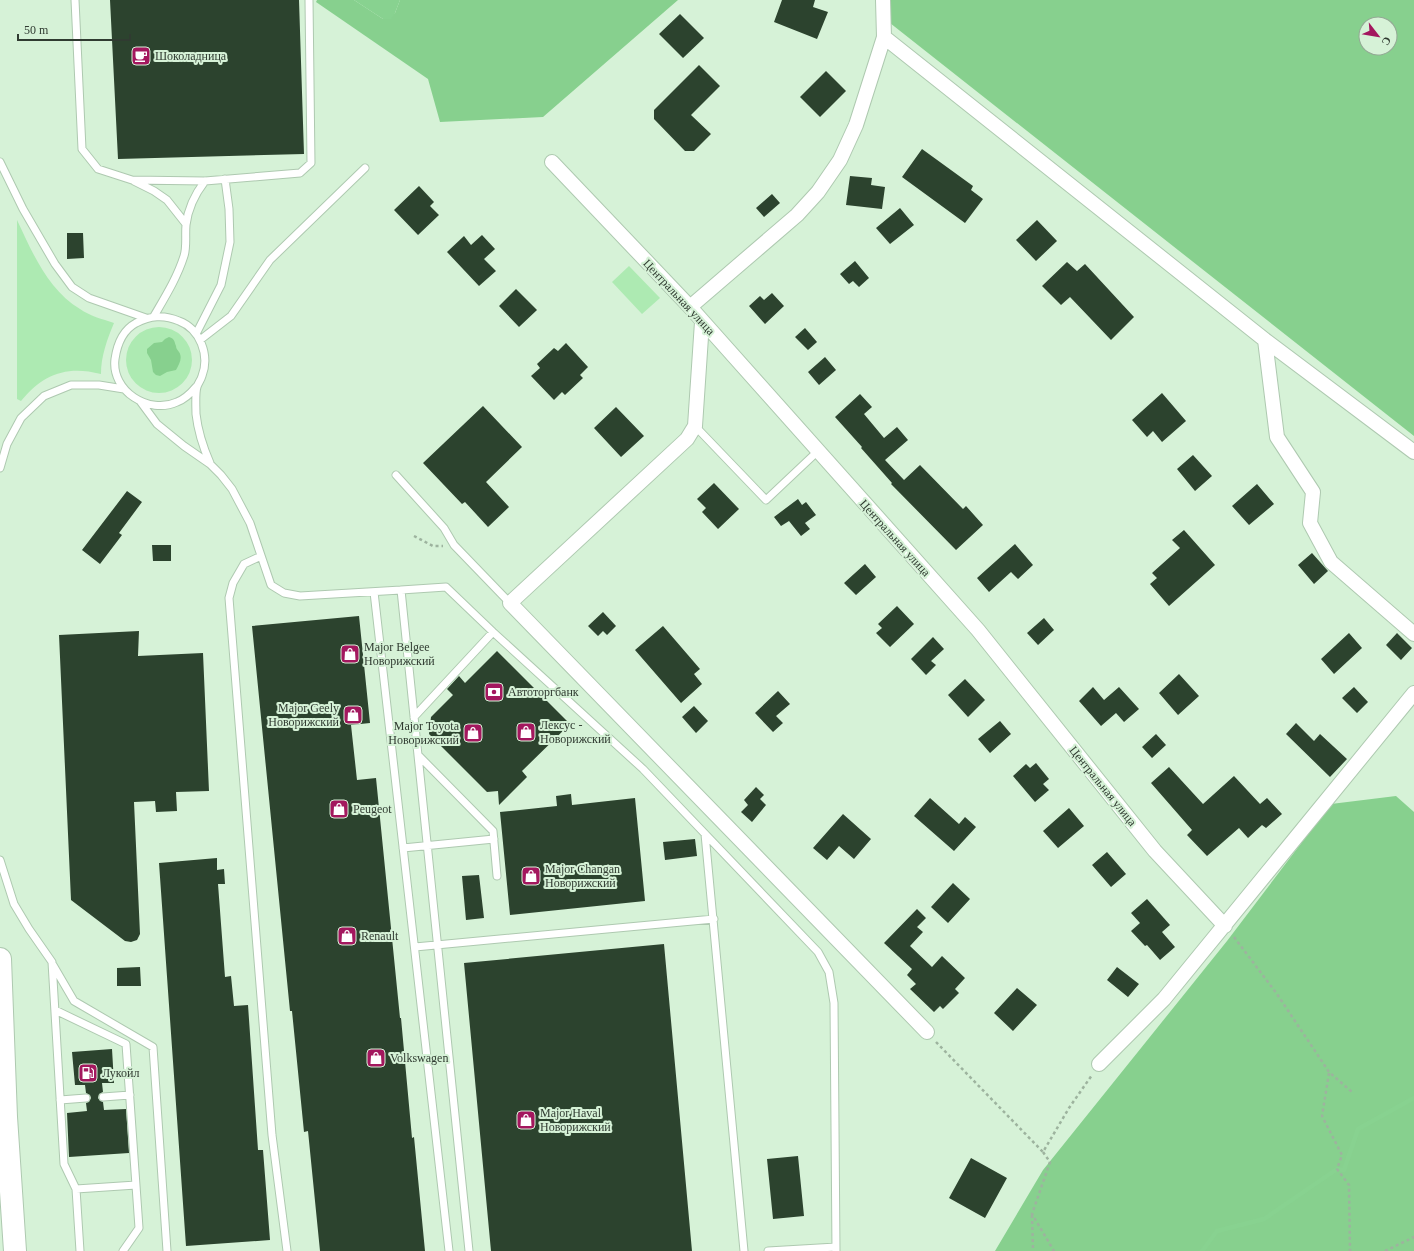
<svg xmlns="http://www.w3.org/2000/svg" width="1414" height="1251" font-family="Georgia,serif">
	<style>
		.green { fill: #adeab2 }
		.forest { fill: #87d08e; fill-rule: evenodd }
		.water { fill: #88d290 }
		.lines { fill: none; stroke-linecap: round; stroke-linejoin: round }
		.stream { stroke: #88d290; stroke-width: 4.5 }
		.building { fill: #2c432e }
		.service-casing { stroke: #aec9b0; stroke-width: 9 }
		.minor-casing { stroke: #aec9b0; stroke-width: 16 }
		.motorway-casing { stroke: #aec9b0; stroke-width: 24 }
		.path { stroke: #9db39e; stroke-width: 2.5; stroke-dasharray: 3 3; stroke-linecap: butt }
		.service { stroke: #fff; stroke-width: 7 }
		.minor { stroke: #fff; stroke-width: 14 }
		.motorway { stroke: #fff; stroke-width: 22 }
		.labels { text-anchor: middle; stroke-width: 4; stroke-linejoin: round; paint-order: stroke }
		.poi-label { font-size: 12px; fill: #303b31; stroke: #d6f2d7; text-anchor: start }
		.street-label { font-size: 12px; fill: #303b31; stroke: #d6f2d7 }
	</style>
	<rect width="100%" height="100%" fill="#d6f2d7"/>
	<path class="green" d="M17 220C32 252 48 290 80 309 90 316 102 319 114 323 107 340 101 356 101 374 67 365 43 374 21 401L17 399Z
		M629 266 660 298 642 314 612 282Z
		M126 360a33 33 0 1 1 66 0a33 33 0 1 1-66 0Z"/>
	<path class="forest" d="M317 0H354L383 19 395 13 400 0H678L543 117 440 122 428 79 316 2Z
		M878 0H1414V436L890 23ZM1366 24H1390V48H1366Z
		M169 337C175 339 174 341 176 346 176 349 178 350 179 352 183 358 179 364 176 370L167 372 160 376 156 375 153 372 151 360 147 353V349L154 343 162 342 165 339Z
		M1396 796 1414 812V1251H995L1043 1170 1227 941 1331 804Z"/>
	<path class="water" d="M354 0H400L395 13 391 19H383Z"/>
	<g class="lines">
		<path class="stream" d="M1202 1251 1217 1231 1264 1219 1337 1169 1344 1170 1358 1129 1414 1098"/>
	</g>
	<path class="building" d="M110 0H299L304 154 118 159Z
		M782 0H815L813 7 828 12 817 39 774 22Z
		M680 14 704 38 683 58 659 34Z
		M699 65 720 86 691 115 711 134 694 151H685L654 119V110Z
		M826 71 846 91 820 117 800 97Z
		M922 149 973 186 971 190 983 199 965 223 902 177Z
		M850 176 872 178 871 185 885 187 882 209 846 205Z
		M419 186 434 202 430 206 439 215 418 235 394 210Z
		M772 194 780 203 764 217 756 208Z
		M900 208 914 225 890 244 876 228Z
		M1037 220 1057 241 1036 261 1016 240Z
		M67 233H83L84 258 67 259Z
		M482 235 495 249 484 259 496 271 479 286 447 252 464 236 471 245Z
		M855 261 869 278 859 287 853 281 849 284 840 274Z
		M1067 262 1077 271 1085 264 1134 317 1111 340 1070 297 1061 305 1042 286Z
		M516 289 537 310 519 327 499 306Z
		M772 293 784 306 765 324 749 306 760 296 764 300Z
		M805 328 817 342 808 350 795 337Z
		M566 343 588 367 580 375 583 378 565 395 562 392 554 400 531 376 540 368 537 364 554 348 558 351Z
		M825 357 836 370 819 385 808 372Z
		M1162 393 1186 421 1162 442 1153 431 1147 437 1132 420Z
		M860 394 872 407 864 414 884 438 897 427 908 440 885 460 904 480 920 465 963 509 966 506 983 525 956 550 891 484 892 483 861 448 862 447 835 417Z
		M483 406 522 447 486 482 509 507 488 527 465 502 462 504 423 463Z
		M616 407 644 436 621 457 594 428Z
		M1193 455 1212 476 1195 491 1177 469Z
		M714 483 739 509 718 529 702 512 706 508 697 499Z
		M1257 484 1274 504 1249 525 1232 506Z
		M127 491 142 502 119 533 122 535 100 564 82 550Z
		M798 499 802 505 806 502 816 515 805 523 810 529 801 536 789 521 781 526 774 517Z
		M1184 530 1215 565 1169 606 1150 584 1157 578 1152 573 1180 548 1172 540Z
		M1015 544 1033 565 1018 579 1011 572 989 592 977 578Z
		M152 545H171V561H153Z
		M1312 553 1328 571 1314 584 1298 565Z
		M865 564 876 577 856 595 844 583Z
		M897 606 914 624 890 647 876 633 882 628 878 624Z
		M603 612 616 626 607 635 603 631 598 636 588 626Z
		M359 616 370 723 351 725 357 780 376 778 400 1018H401L412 1138 414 1137 425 1251H320L308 1131 304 1132 292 1011H290L252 626Z
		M1044 618 1054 630 1038 645 1027 633Z
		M663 626 700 669 694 674 702 684 681 703 635 650Z
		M139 631 138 656 203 653 209 791 176 792 177 811 156 812 155 801 134 802 140 934 137 940 131 942 125 941 71 900 59 635Z
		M1349 633 1362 648 1334 674 1321 659Z
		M1397 633 1412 648 1401 660 1386 645Z
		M933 637 944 649 931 661 936 665 926 675 911 659Z
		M497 651 570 724 522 771 527 777 499 805 498 791 487 792 429 734 431 717 453 695 447 689 459 676 465 683Z
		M1179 674 1199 696 1178 715 1159 693Z
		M965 679 985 700 968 717 948 695Z
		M1093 687 1104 700 1119 687 1139 709 1124 722 1116 713 1101 726 1079 701Z
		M1354 687 1368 702 1357 713 1342 698Z
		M778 691 790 704 776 716 783 723 773 732 755 713Z
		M694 706 708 721 696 733 682 717Z
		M1000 721 1011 734 990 753 978 739Z
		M1296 723 1314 741 1320 734 1347 759 1330 777 1286 734Z
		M1156 734 1166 745 1152 758 1142 747Z
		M1036 763 1049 779 1043 784 1049 790 1035 802 1013 776 1026 764 1030 768Z
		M1169 767 1203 804 1234 776 1260 804 1267 798 1282 814 1266 828 1262 825 1248 838 1239 828 1207 856 1187 835 1192 830 1151 783Z
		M756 787 764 795 760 799 766 805 752 822 741 812 748 805 744 800Z
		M571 794 572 805 635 798 645 901 510 915 500 812 557 806 556 796Z
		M930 798 959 824 965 817 976 827 954 851 914 816Z
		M1069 808 1084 826 1058 848 1043 831Z
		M843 814 871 839 854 859 839 846 827 860 813 848Z
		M695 839 697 856 665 860 663 842Z
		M1107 852 1126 874 1111 887 1092 865Z
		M217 858V870L224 869 225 884H218L225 977 231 976 234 1006 248 1005 258 1150H263L270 1240 186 1246 159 863Z
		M479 875 484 918 466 920 462 876Z
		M953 883 970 899 948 923 931 907Z
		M1147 899 1170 925 1162 932 1175 947 1160 960 1147 945 1145 946 1131 931 1140 923 1131 913Z
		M917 909 926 918 917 927 923 932 910 946 932 967 942 956 965 978 955 989 959 993 943 1009 940 1006 934 1012 910 989 916 984 907 975 912 969 884 943Z
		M664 944 692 1251H491L464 963Z
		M140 967 141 986H117V968Z
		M1117 967 1139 984 1128 997 1107 980Z
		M1017 988 1037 1005 1013 1031 994 1013Z
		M112 1049 114 1083H102L103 1092 99 1094 98 1098 100 1101 103 1102 104 1110 126 1109 129 1153 69 1157 67 1113 87 1111 86 1103 89 1102 91 1098 90 1095 86 1093 85 1085H75L72 1052Z
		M798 1156 804 1216 773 1219 767 1159Z
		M971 1158 1007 1178 985 1218 949 1198Z"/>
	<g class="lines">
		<defs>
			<path id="service" d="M75 0 82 149 98 169 132 180 205 181 300 173 311 163 309 0
				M0 162 23 209 55 264 72 287 89 298 146 318
				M134 181 154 191 167 200 186 224
				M154 316C165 297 177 278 184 256 187 247 185 235 186 225 188 208 195 194 205 181
				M196 334 221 285 230 242 229 209 225 179
				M200 340 231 316 270 260 365 168
				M196 387C191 393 185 399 177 402 149 415 111 391 115 359 117 345 123 330 136 323 150 316 163 314 179 321 200 329 210 355 202 376 201 380 198 383 197 387 195 393 196 408 196 414 198 432 203 447 210 463
				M140 401 157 424 184 446 210 464 221 475 232 489 250 523 271 585 284 593 300 596 401 590 469 1251
				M695 426 766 500 818 451
				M0 468 7 444 21 418 44 396 71 385H99L124 389
				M396 475 444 528 454 545 510 603
				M261 556 244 564 233 583 229 598 272 1135 287 1251
				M401 590 446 587 493 632 643 769 818 952 829 972 834 1003 836 1251
				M374 592 449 1251
				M414 717 493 632
				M419 756 493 831 497 876
				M705 834 744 1251
				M403 848 494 839
				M0 860 14 904 29 929 52 962 64 1164 76 1189 80 1251
				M415 947 714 919
				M53 965 74 1001 153 1047 167 1251
				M55 1010 126 1044 139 1228 123 1251
				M103 1097 130 1095
				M60 1100 86 1098
				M76 1189 136 1185
				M768 1251 836 1247"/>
			<path id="minor" d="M884 37 1265 340 1414 452
				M552 162 690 307 978 630 1155 851 1225 926
				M690 307 797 215 818 192 840 160 856 125 884 37 883 0
				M702 322 695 426 687 439 510 603 927 1032
				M1265 340 1277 437 1313 492 1310 523 1331 562 1414 634
				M1099 1064 1164 999 1414 693"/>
			<path id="motorway" d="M0 959 6 1117 15 1251"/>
		</defs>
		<use href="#service" class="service-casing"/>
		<use href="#minor" class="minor-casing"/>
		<use href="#motorway" class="motorway-casing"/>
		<path class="path" d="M414 536 433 546H443
			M1234 937 1277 994 1329 1072 1352 1092
			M936 1042 1043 1152 1069 1108 1092 1075
			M1329 1073 1322 1116 1342 1155 1337 1169 1349 1185 1350 1251
			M1043 1152 1050 1162 1032 1214 1054 1251
			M1032 1215 1033 1251
			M1385 1251 1414 1237"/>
		<use href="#service" class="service"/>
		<use href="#minor" class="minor"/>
		<use href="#motorway" class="motorway"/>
	</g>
	<defs>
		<symbol id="cafe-square" viewBox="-11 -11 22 22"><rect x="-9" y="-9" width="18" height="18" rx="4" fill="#a3175e" stroke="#d6f2d7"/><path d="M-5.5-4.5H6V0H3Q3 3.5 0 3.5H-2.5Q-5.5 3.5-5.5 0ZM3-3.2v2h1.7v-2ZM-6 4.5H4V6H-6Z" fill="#fff"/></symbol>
		<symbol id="shop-square" viewBox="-11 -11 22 22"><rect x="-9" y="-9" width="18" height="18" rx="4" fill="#a3175e" stroke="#d6f2d7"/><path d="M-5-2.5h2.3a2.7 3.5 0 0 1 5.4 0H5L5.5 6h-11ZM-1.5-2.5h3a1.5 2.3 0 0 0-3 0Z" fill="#fff"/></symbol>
		<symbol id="bank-square" viewBox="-11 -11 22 22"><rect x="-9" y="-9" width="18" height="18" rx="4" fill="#a3175e" stroke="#d6f2d7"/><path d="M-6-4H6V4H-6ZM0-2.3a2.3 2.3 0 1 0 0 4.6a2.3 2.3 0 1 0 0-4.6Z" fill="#fff"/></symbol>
		<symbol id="fuel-square" viewBox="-11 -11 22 22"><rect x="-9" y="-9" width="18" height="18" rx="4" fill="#a3175e" stroke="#d6f2d7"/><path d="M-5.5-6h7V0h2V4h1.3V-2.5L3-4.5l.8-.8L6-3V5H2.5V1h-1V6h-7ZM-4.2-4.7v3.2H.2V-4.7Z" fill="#fff"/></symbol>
	</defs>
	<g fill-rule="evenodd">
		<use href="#cafe-square" x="130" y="45" width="22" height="22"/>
		<use href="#shop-square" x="339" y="643" width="22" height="22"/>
		<use href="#bank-square" x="483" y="681" width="22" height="22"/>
		<use href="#shop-square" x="342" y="704" width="22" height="22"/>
		<use href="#shop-square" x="515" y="721" width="22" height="22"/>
		<use href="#shop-square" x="462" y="722" width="22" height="22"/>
		<use href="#shop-square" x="328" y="798" width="22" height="22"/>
		<use href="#shop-square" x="520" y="865" width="22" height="22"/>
		<use href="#shop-square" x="336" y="925" width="22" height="22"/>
		<use href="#shop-square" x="365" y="1047" width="22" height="22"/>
		<use href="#fuel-square" x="77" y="1062" width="22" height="22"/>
		<use href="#shop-square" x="515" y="1109" width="22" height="22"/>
	</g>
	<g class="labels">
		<g class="poi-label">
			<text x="155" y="60">Шоколадница</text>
			<text x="364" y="651">Major Belgee<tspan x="364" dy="14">Новорижский</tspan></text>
			<text x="508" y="696">Автоторгбанк</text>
			<text x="339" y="712" text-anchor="end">Major Geely<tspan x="339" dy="14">Новорижский</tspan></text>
			<text x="540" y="729">Лексус -<tspan x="540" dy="14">Новорижский</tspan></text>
			<text x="459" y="730" text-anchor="end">Major Toyota<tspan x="459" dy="14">Новорижский</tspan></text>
			<text x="353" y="813">Peugeot</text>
			<text x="545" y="873">Major Changan<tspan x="545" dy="14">Новорижский</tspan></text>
			<text x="361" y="940">Renault</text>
			<text x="390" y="1062">Volkswagen</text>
			<text x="102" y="1077">Лукойл</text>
			<text x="540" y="1117">Major Haval<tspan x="540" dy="14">Новорижский</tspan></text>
		</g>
		<g class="street-label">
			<text transform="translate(679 297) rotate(47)" y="4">Центральная улица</text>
			<text transform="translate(895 538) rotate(48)" y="4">Центральная улица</text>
			<text transform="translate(1103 786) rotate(51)" y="4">Центральная улица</text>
		</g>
	</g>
	<g transform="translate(1378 36) rotate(121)"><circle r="19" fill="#d6f2d7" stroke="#94a995"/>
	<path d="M0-3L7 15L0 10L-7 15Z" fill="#a3175e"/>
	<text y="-6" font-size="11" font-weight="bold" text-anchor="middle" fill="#303b31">С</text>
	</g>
	<path d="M18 34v6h112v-6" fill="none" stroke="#303b31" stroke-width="2"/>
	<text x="24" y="34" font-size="12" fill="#303b31" stroke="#d6f2d7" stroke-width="3" paint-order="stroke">50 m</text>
</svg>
